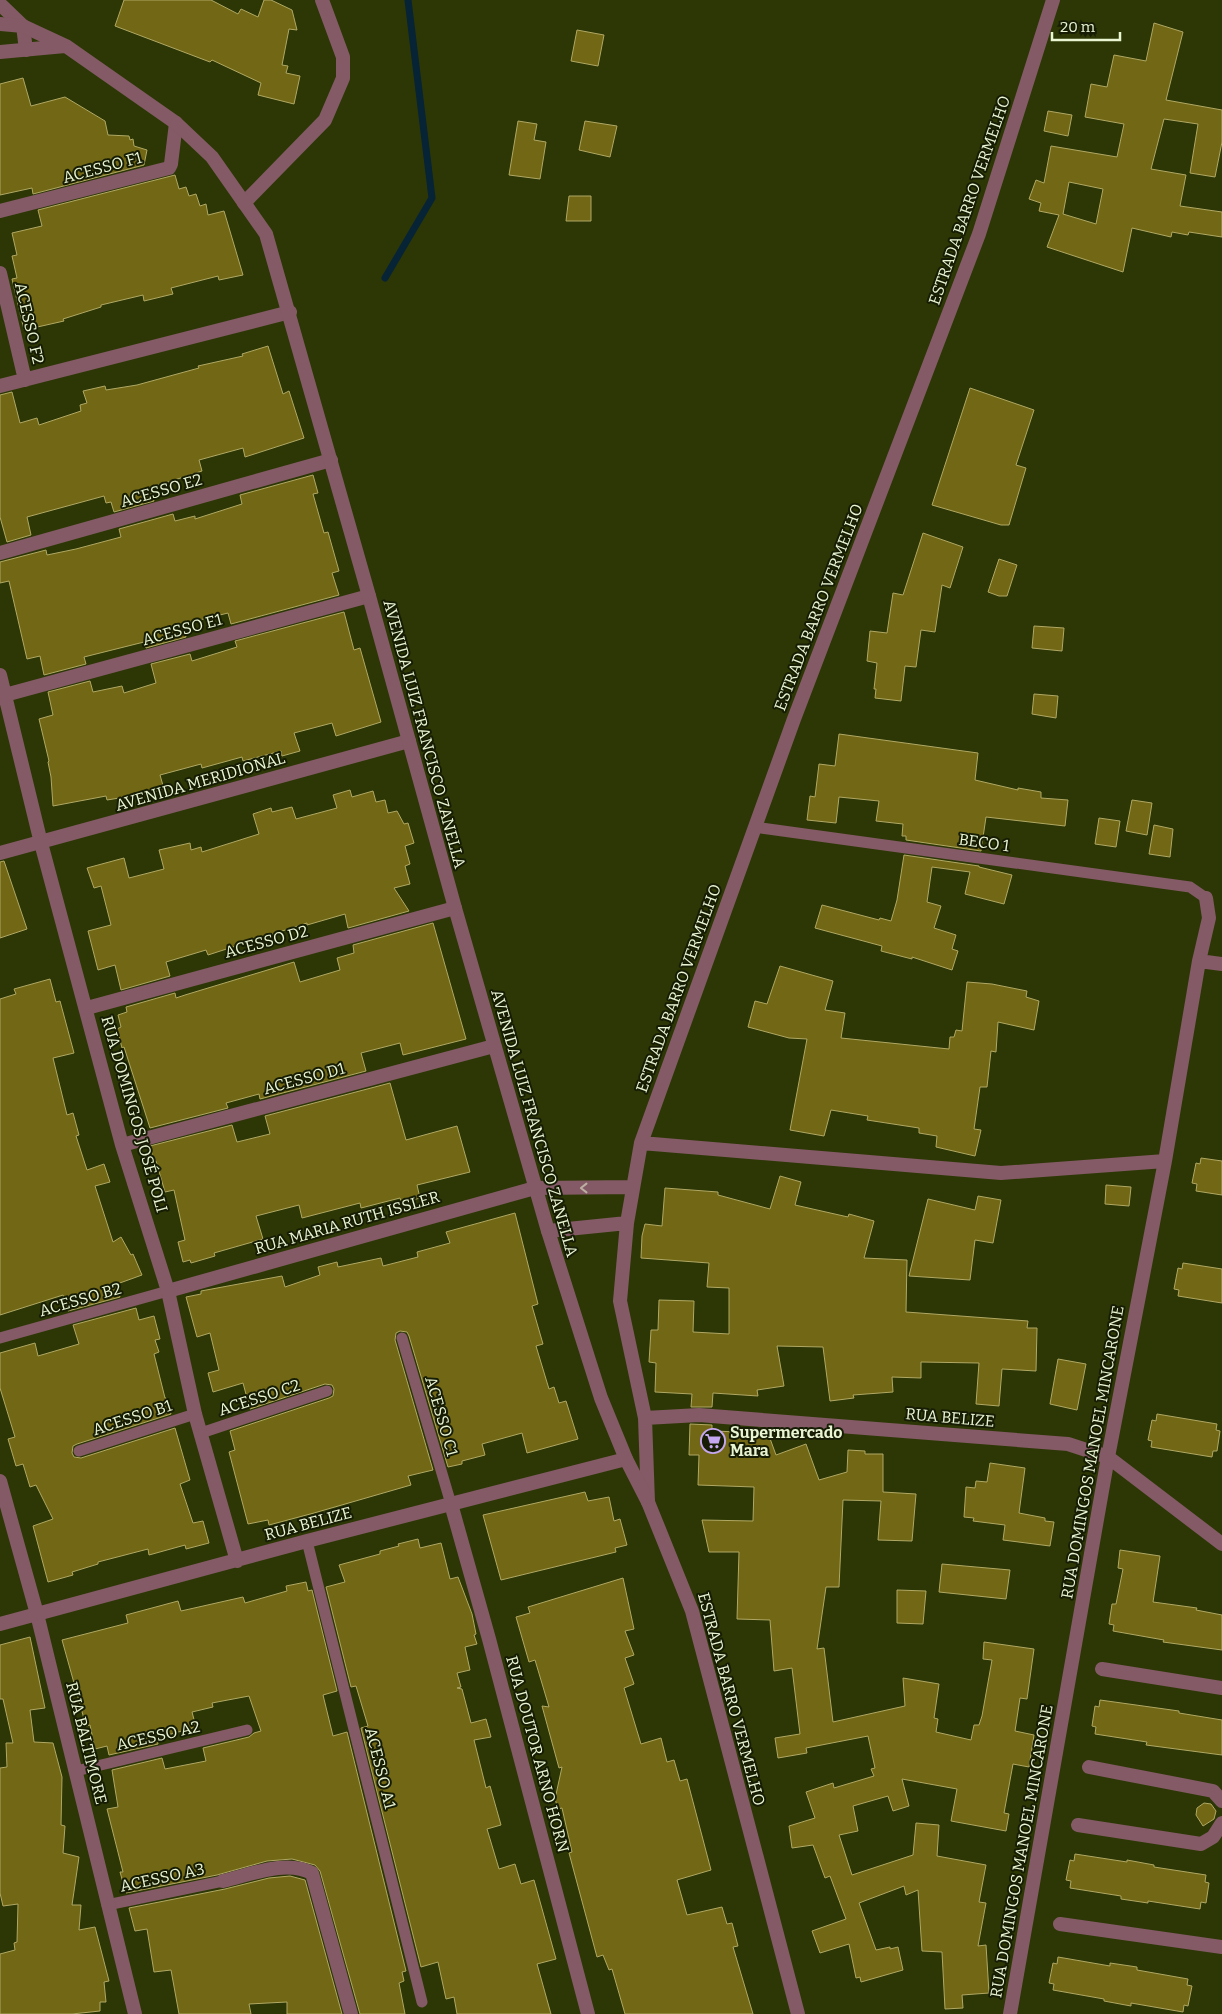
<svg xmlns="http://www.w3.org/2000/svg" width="1222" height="2014" font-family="Bitter,serif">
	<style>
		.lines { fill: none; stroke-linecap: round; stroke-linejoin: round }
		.stream { stroke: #072336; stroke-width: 7 }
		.building { fill: #716714; stroke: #b0a864; fill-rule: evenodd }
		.service { stroke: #835a65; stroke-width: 11 }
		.minor { stroke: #835a65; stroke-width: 14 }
		.tertiary { stroke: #835a65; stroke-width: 14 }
		.oneway { stroke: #bcafa2 }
		.labels { text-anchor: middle; stroke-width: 4; stroke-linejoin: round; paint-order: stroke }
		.street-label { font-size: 16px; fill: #eaf5d4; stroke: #161d04 }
		.poi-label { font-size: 16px; font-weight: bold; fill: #eaf5d4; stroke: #161d04; text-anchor: start }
	</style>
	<rect width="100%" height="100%" fill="#2c3705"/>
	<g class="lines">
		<path class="stream" d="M385 278 432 198 408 0"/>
	</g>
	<path class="building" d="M124 0H211L238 14 241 9 258 17 264 0H271L292 10 297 30 289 29 282 65 288 66 286 73 300 76 294 104 258 95 261 83 212 60 210 62 115 26Z
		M1154 23 1183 32 1166 100 1222 110V142L1215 177 1190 173 1198 124 1164 119 1151 169 1186 175 1180 206 1222 212V237L1189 232 1188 235 1172 232 1171 237 1132 228 1123 272 1047 247 1059 215 1039 211 1041 203 1029 199 1036 180 1044 183 1051 146 1117 157 1124 124 1085 117 1091 84 1107 87 1114 55 1146 61ZM1069 182 1103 189 1096 224 1063 214Z
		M577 30 604 35 598 66 571 61Z
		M23 78 31 106 65 97 105 121 108 135 129 136 130 140 133 139 134 146 147 150 144 165 33 194 32 188 0 195V84Z
		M1048 111 1072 115 1068 136 1044 131Z
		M518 121 537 124 534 140 546 142 540 179 509 175Z
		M585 121 617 126 610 157 579 150Z
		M175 175 179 189 186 187 189 196 196 194 200 206 206 204 208 215 224 211 243 275 219 280 218 276 171 288 173 294 144 301 143 295 101 305V307L63 319 64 321 24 330 12 279 17 278 12 256 17 255 12 233 42 226 38 210Z
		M569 196H591V221H566Z
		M268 346 283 394 289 391 304 438 245 457 243 448 199 460 202 471 150 488 154 501 114 512 111 502 106 503 104 496 27 517 31 535 7 542 0 517V395L12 392 20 423 37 418 39 425 81 411 80 405 87 403 83 391 105 386 106 390 137 385 199 368 198 366 243 356 242 354Z
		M970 388 1034 410 1016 465 1026 468 1009 525H1001L932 505Z
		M313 475 318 493 313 494 324 533 328 532 339 571 332 573 339 595 231 624 228 613 183 624 186 637 146 648 144 642 84 657 86 664 44 675 40 656 27 659 9 581 0 583V562L46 550 47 555 76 549 121 537 119 529 173 514 175 521 195 516V519L242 504 240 495Z
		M923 533 963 547 950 588 942 585 935 632 921 630 916 667 905 666 901 701 875 698 876 689H874L877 663 867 661 870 631 887 633 893 593 903 595Z
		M999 559 1017 565 1007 596H999L988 592Z
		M344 612 354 650 360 648 381 722 336 736 332 723 294 733 300 751 282 756 281 751 243 761 242 757 202 768 201 764 160 775 164 789 150 793 107 800 106 796 53 806 51 777 48 762 49 761 39 719 53 715 48 692 90 681 93 692 122 686 124 693 156 683 151 664 190 654 192 661 237 647 235 641Z
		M1034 626 1064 628 1062 651 1032 648Z
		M1034 694 1058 696 1056 718 1032 714Z
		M839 734 978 753 975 780 1018 790V788L1041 792V798L1068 800 1065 826 986 817 981 851 906 840V836H902L903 824 876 821 879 801 839 797 836 823 807 820 810 796 815 797 819 764 835 766Z
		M350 790 352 797 373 791 376 802 385 800 388 813 397 811 404 824 408 823 414 843 405 846 410 864 405 866 410 884 394 888 409 911 348 928 345 914 307 925V923L208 955 206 950 166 962 170 976 121 990 115 965 98 970 88 931 111 925 101 886 94 888 87 868 124 858 129 878 164 869 159 850 190 843 191 850 201 847 202 852 259 834 253 814 271 808 272 812 292 807 296 819 337 808 333 795Z
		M1132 800 1152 803 1147 835 1126 831Z
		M1099 818 1120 821 1116 847 1095 844Z
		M1154 825 1173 829 1170 857 1149 854Z
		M904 855 979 866V867L1012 875 1004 904 965 894 970 872 932 867 927 902 941 906 934 928 956 935 952 949 958 951 952 970 912 957V959L881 951 882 946 815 928 822 905 879 920 880 918 891 921 897 900Z
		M4 861 27 929 0 938V862Z
		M433 923 466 1039 403 1055 400 1043 361 1053 366 1071 260 1099 259 1094 226 1103 228 1108 150 1128 124 1047 122 1048 117 1029 121 1027 118 1015 127 1012 126 1007 175 993 176 998 185 995 294 962 300 982 340 970 337 958 354 953 353 945Z
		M780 966 833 981 825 1010 845 1013 841 1038 949 1049 950 1037H954L956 1030 962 1031 967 982 992 984 1027 991 1026 997 1039 1001 1034 1030 998 1022 996 1052 991 1051 987 1087H980L974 1129 981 1130 975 1156 936 1147 937 1136 919 1133V1128L867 1120 868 1116 831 1110 824 1136 790 1130 807 1039 789 1038 748 1027 755 1001 767 1004Z
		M50 979 56 1002 60 1001 74 1053 53 1058 67 1115 73 1113 79 1135 76 1136 87 1170 104 1164 110 1182 95 1186 113 1242 121 1237 131 1255 133 1254 142 1275 117 1284 120 1297 68 1311 63 1295 0 1315V999L16 994 14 989Z
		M390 1083 406 1140 457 1126 470 1172 417 1185 420 1198 402 1203 400 1198 361 1208 360 1203 302 1218 299 1205 256 1216 263 1239 214 1253 215 1256 191 1263 190 1260 183 1262 178 1242 185 1240 174 1190 165 1192 156 1161 154 1162 150 1146 232 1125 237 1142 270 1134 265 1116Z
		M1201 1158 1222 1161V1195L1196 1191 1197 1184 1192 1183 1196 1163 1200 1164Z
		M780 1176 801 1182 795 1205 848 1217 849 1214 874 1221 864 1258 907 1260 906 1312 1028 1321 1027 1328H1037L1036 1371 1002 1369 999 1406 976 1404 979 1363 921 1362V1378L892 1377 893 1392 853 1395 854 1398 830 1401 823 1347 777 1346 784 1386 757 1390 758 1396 713 1393 712 1407H691L692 1394 655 1392 656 1363 649 1362 651 1330H658L659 1300 694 1301 693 1332 729 1334V1288L707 1287 709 1263 641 1258 642 1236 645 1224 662 1226 665 1188 718 1192V1195L770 1209Z
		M1106 1185 1131 1187 1129 1206 1105 1204Z
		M978 1196 1001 1200 993 1243 975 1240 970 1280 909 1276 928 1199 975 1210Z
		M515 1213 538 1304 532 1306 543 1344 536 1346 549 1389 554 1387 559 1403 566 1401 578 1439 527 1453 522 1433 482 1444 485 1455 462 1461V1464L448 1467 409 1336 407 1332 400 1331 396 1333 395 1340 433 1470 408 1476 411 1485 314 1513 269 1525 268 1520 248 1524 229 1452 235 1450 230 1431 329 1398 333 1396 334 1389 332 1385 325 1384 250 1409 243 1383 213 1392 208 1373 219 1370 210 1333 197 1337 186 1297 201 1294V1291L282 1276 285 1287 320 1275 318 1267 337 1262 338 1267 381 1258 383 1266 418 1257 417 1252 450 1243 446 1232Z
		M1183 1263 1222 1269V1303L1178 1296 1179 1290 1174 1289 1178 1268 1182 1269Z
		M136 1308 139 1320 154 1316 160 1339 155 1340 159 1352 154 1354 165 1398H166L171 1414 77 1444 73 1446 72 1453 74 1457 81 1458 175 1428 190 1480 180 1484 193 1523 203 1521 209 1543 186 1549 185 1545 149 1555 148 1549 98 1562V1564L72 1572 73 1575 48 1582 33 1526 53 1519 36 1485 30 1487 23 1464 16 1466 8 1439 15 1437 0 1388V1353L35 1343 38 1356 79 1344 73 1325Z
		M1058 1359 1086 1364 1077 1410 1050 1404Z
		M1157 1414 1217 1424 1216 1430 1220 1431 1217 1451H1213L1212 1457 1151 1447 1152 1441 1148 1440 1152 1420 1156 1421Z
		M690 1424 712 1425V1431L768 1433 776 1455 806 1444 819 1480 847 1472 848 1450 865 1451V1454H883V1492L916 1494 912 1541 878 1540 881 1501 843 1500 839 1587H826L817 1649 824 1648 833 1722 905 1706 903 1678 939 1684 934 1718 938 1719 936 1732 971 1740 974 1725H979L982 1716 992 1660 983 1659 984 1642 1034 1649 1027 1699 1020 1698 1015 1731 1034 1735 1029 1767 1013 1764 1004 1813 1009 1814 1006 1831 951 1821 957 1789 902 1779 909 1806 893 1811 888 1796 853 1806 858 1831 839 1835 852 1875 913 1855 916 1823 939 1825 937 1856 986 1865 979 1902 986 1903 978 1946 986 1945 989 1993 962 1995 963 2008 945 2009 942 1952 922 1951 918 1890 906 1895 904 1886 859 1903 876 1950 890 1947V1949L898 1947 903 1970 861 1982 860 1977 856 1978 849 1944 820 1953 812 1931 846 1919 830 1876 825 1878 813 1845 792 1848 789 1826 815 1818 806 1792 833 1783 834 1788 874 1776 871 1769 875 1768 868 1736 806 1748 807 1753 778 1758 775 1738 800 1734 792 1668 774 1671 770 1620 737 1619 739 1552H709L702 1520 753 1521 754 1487 698 1485 699 1455H689Z
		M990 1463 1025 1468 1019 1513 1045 1518V1521L1054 1522 1050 1546 1003 1540 1005 1525 973 1521 974 1518 964 1517 966 1487 975 1488 976 1481 987 1482Z
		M585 1492 588 1501 609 1497 614 1521 620 1519 627 1545 615 1548 616 1552 501 1580 483 1515Z
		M418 1539 420 1548 441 1543 450 1579 458 1577 472 1614 476 1634 474 1635 477 1644 465 1647 470 1670 457 1673 461 1687 457 1688 462 1689 471 1723 486 1719 491 1737 474 1740 486 1788 490 1786 501 1825 487 1829 499 1869 515 1864 521 1884 534 1880 556 1959 537 1964 551 2014H457L454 1997 446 1999 438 1962 421 1967 361 1728 368 1726 356 1686 351 1687 326 1587 345 1582 339 1565 380 1554V1551L399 1546 398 1544Z
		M1120 1550 1160 1556 1153 1602 1197 1608 1196 1610 1222 1615V1650L1163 1642 1164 1640 1113 1631 1114 1625 1109 1624 1112 1604H1116L1123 1569 1118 1568Z
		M942 1564 1010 1570 1006 1599 939 1592Z
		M623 1578 634 1629 625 1631 634 1655 625 1658 634 1684 624 1688 641 1744 661 1738 667 1762 674 1760 680 1781 687 1779 711 1870 677 1880 687 1915 722 1907 727 1924 732 1923 738 1946 733 1947 753 2014H625L612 1969 609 1970 603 1955 597 1957 569 1853 572 1852 562 1808 558 1809 555 1799 562 1767 559 1768 542 1706 549 1707 535 1660 529 1662 516 1617 530 1613 528 1607Z
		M306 1582 308 1591 312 1590 337 1691 323 1695 333 1736 347 1732 406 1971 402 1972 404 1981 399 1983 405 2014H360L320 1871 315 1865 292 1859 267 1861 217 1875 126 1893 120 1872H123L107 1809 118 1807 112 1770 162 1758 165 1769 206 1761 203 1748 249 1737 254 1733 261 1731 249 1696 212 1703 213 1707 192 1712 196 1727 157 1738 158 1744 109 1755 107 1746 95 1749 90 1725 86 1726 62 1640 128 1623 126 1615 178 1601 181 1611 243 1597 245 1603 287 1591 286 1586Z
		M897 1590 926 1591 923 1624 897 1623Z
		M30 1637 45 1708 30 1710 34 1742 53 1743 62 1777 61 1825 65 1826 63 1853 79 1857 72 1905H81L79 1930 95 1927 109 1981 104 1982 106 2002H100V2011L72 2014H0V1954L15 1950 14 1943 17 1942 18 1904 3 1906 0 1893V1768L7 1767 6 1743H13L3 1699H0V1645Z
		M1100 1700 1179 1711V1713L1222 1720V1755L1146 1745 1147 1742 1095 1734 1096 1727 1092 1726 1095 1706 1099 1707Z
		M1204 1803 1211 1804 1216 1811 1214 1819 1203 1826 1196 1815 1197 1808Z
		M1075 1854 1127 1862V1860L1154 1865V1867L1206 1875 1205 1882 1209 1883 1206 1903 1201 1902 1200 1909 1148 1901V1903L1121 1899V1896L1070 1888 1071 1881 1066 1880 1070 1860 1074 1861Z
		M290 1876 305 1880 342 2014H287V2002L249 2004 251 2014H179L171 1970 154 1972 147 1929 135 1931 129 1908 225 1889 269 1878Z
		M1058 1957 1110 1966V1963L1137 1967V1970L1188 1979 1187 1985 1192 1986 1188 2006 1184 2005 1183 2012 1131 2003V2006L1104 2001V1999L1053 1990 1054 1984 1049 1983 1053 1963 1057 1964Z"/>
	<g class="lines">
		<path class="service" d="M754 827 1190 887 1206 898
			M0 1338 168 1291
			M402 1338 451 1504
			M201 1433 327 1391
			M79 1451 195 1414
			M307 1541 422 2002
			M76 1771 247 1730
			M107 1905 223 1881"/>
		<path class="minor" d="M0 4 23 26 26 50
			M244 203 325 120 343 78V57L322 0
			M0 211 169 168 171 164 176 123
			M0 273 25 380
			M0 386 290 312
			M0 553 331 460
			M0 675 41 843 122 1145 168 1291 195 1414 237 1561
			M5 695 369 596
			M0 853 409 741
			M1199 961 1222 964
			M87 1008 455 908
			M641 1143 1001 1173 1165 1161
			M122 1145 494 1046
			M548 1231 627 1223
			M168 1291 535 1188 633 1187
			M645 1418 699 1415 1068 1444 1108 1457 1222 1544
			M0 1481 37 1614 135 2014
			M648 1502 645 1418 620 1301 627 1223 641 1143 794 719 979 234 1053 0
			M451 1504 489 1639 588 2014
			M0 1624 307 1541 626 1459
			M1102 1669 1222 1688
			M1089 1767 1213 1791 1222 1801
			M1078 1825 1201 1844 1213 1837 1222 1823
			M223 1881C250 1875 286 1859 312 1873L351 2014
			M1060 1924 1222 1947
			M1010 2014 1108 1457 1165 1161 1199 961 1209 918 1206 898"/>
		<path class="tertiary" d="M0 24 23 26 66 46 176 123 212 157 266 234 369 596 455 908 548 1231 601 1398 626 1459 648 1502 692 1611 798 2014
			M0 52 65 46"/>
	</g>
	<defs><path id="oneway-chevron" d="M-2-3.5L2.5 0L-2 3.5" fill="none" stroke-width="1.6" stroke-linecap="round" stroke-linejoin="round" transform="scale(1.25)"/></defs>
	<use class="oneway" href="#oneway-chevron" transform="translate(584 1188) rotate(180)"/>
	<defs>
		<symbol id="supermarket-ring" viewBox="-11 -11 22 22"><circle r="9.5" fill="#161d04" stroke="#c5a7f1" stroke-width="1.5"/><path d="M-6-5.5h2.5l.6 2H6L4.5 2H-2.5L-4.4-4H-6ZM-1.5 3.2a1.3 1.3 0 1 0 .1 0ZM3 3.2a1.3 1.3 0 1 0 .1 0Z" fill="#c5a7f1"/></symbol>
	</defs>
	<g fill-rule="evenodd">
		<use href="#supermarket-ring" x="699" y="1427" width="28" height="28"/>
	</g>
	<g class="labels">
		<g class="street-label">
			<text transform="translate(102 167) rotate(-15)" y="6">ACESSO F1</text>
			<text transform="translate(969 200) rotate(-71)" y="6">ESTRADA BARRO VERMELHO</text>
			<text transform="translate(30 323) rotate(77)" y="6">ACESSO F2</text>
			<text transform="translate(161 490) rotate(-16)" y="6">ACESSO E2</text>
			<text transform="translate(818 607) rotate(-69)" y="6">ESTRADA BARRO VERMELHO</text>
			<text transform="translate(182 629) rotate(-15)" y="6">ACESSO E1</text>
			<text transform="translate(425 734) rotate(75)" y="6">AVENIDA LUIZ FRANCISCO ZANELLA</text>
			<text transform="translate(200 781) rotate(-16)" y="6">AVENIDA MERIDIONAL</text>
			<text transform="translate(984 842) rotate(8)" y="6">BECO 1</text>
			<text transform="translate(266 941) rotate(-15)" y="6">ACESSO D2</text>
			<text transform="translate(678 988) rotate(-70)" y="6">ESTRADA BARRO VERMELHO</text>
			<text transform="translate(304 1078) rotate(-15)" y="6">ACESSO D1</text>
			<text transform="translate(135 1114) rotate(74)" y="6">RUA DOMINGOS JOSÉ POLI</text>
			<text transform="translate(535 1123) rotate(74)" y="6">AVENIDA LUIZ FRANCISCO ZANELLA</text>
			<text transform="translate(347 1222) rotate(-16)" y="6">RUA MARIA RUTH ISSLER</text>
			<text transform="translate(80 1299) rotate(-16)" y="6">ACESSO B2</text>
			<text transform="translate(259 1397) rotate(-18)" y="6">ACESSO C2</text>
			<text transform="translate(442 1416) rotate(74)" y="6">ACESSO C1</text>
			<text transform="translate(132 1417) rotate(-18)" y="6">ACESSO B1</text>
			<text transform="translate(950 1417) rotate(5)" y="6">RUA BELIZE</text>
			<text transform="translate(1092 1452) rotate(-80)" y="6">RUA DOMINGOS MANOEL MINCARONE</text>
			<text transform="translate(308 1523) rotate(-15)" y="6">RUA BELIZE</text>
			<text transform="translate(732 1699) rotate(75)" y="6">ESTRADA BARRO VERMELHO</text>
			<text transform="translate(158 1735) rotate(-13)" y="6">ACESSO A2</text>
			<text transform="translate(87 1743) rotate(76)" y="6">RUA BALTIMORE</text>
			<text transform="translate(538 1754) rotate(75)" y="6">RUA DOUTOR ARNO HORN</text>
			<text transform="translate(381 1768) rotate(76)" y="6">ACESSO A1</text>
			<text transform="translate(1021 1851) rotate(-80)" y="6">RUA DOMINGOS MANOEL MINCARONE</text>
			<text transform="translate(162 1877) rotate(-12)" y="6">ACESSO A3</text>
		</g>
		<g class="poi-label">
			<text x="730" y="1438">Supermercado<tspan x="730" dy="18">Mara</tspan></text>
		</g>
	</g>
	<path d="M1052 32v8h68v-8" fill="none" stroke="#eaf5d4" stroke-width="2.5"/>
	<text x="1060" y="32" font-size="15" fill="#eaf5d4" stroke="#161d04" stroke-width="4" paint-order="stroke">20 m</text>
</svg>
